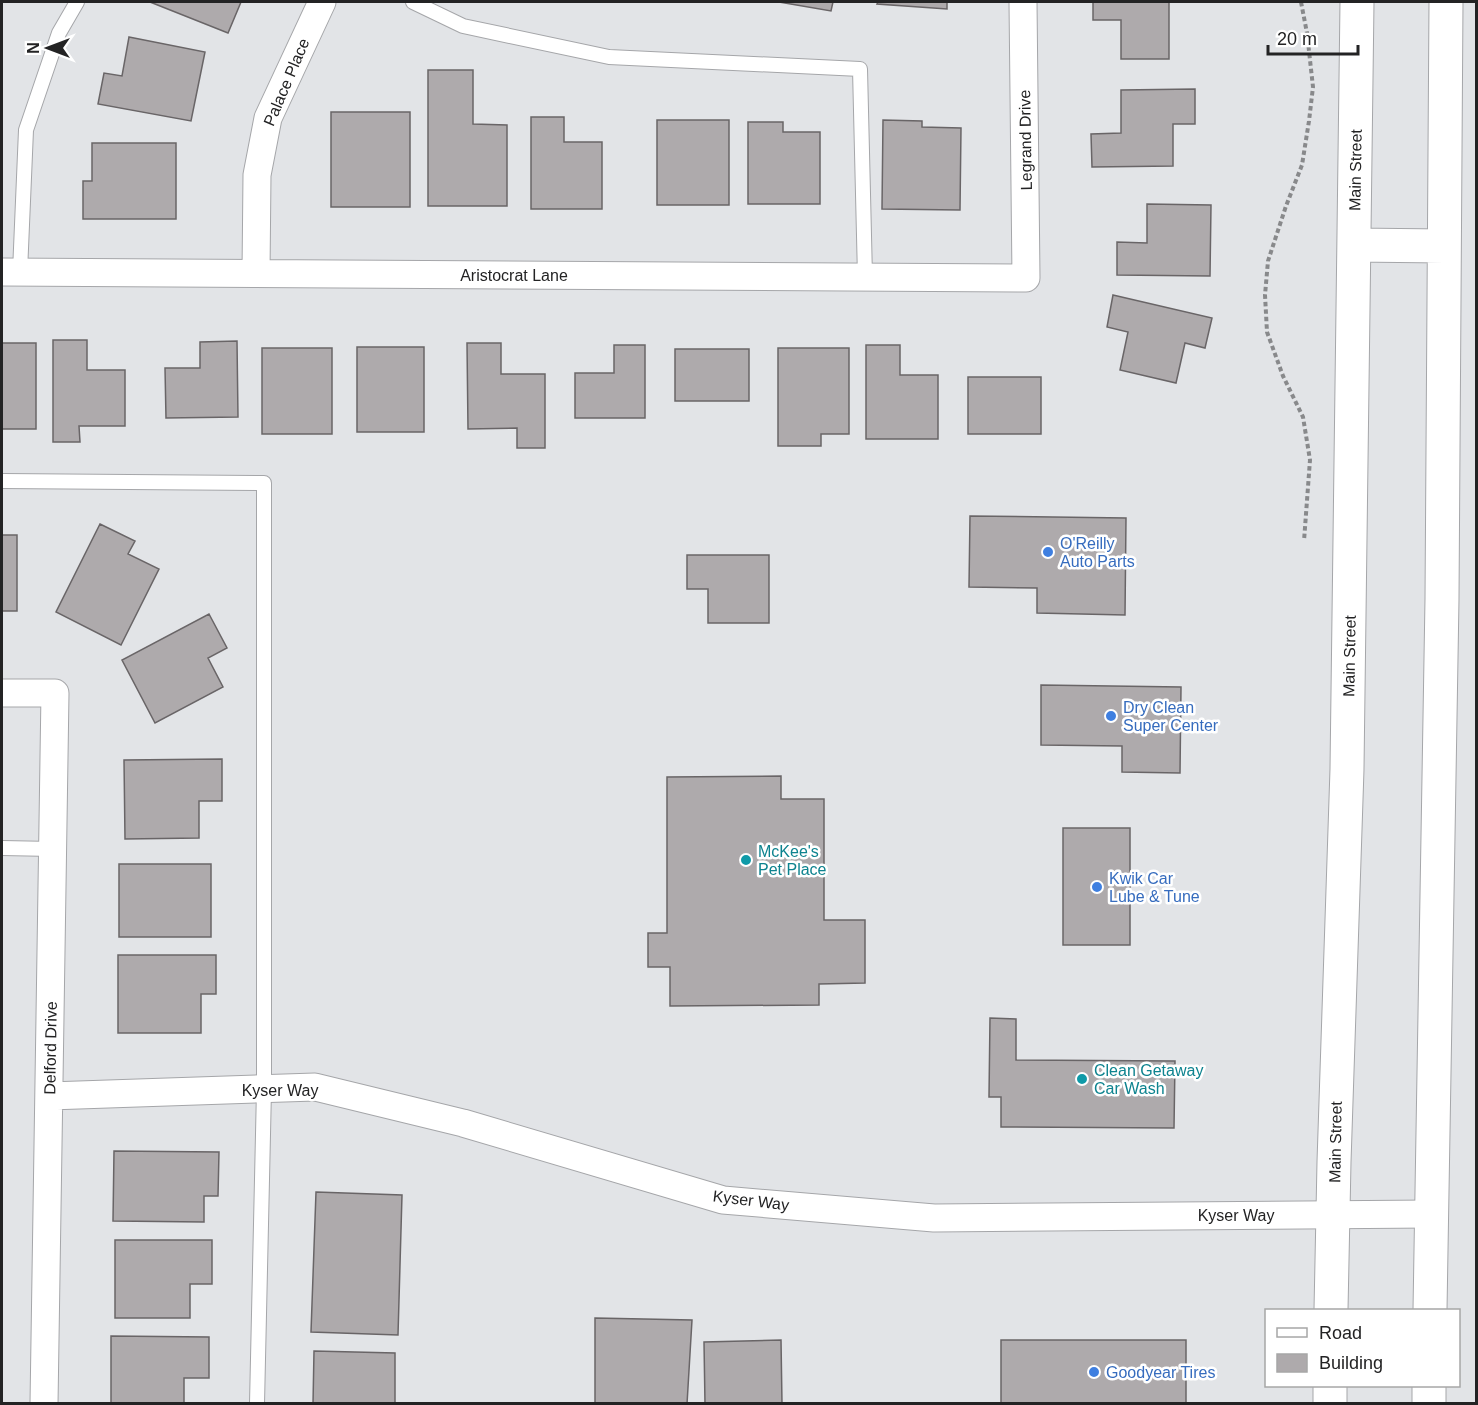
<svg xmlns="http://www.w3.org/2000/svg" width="1478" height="1405" font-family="Arial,sans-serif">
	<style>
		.building { fill: #aeaaac; stroke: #696567; stroke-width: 1.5 }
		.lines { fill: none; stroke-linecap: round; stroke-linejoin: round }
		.service-casing { stroke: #a5a6a9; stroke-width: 16 }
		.minor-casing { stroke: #a5a6a9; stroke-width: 29 }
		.secondary-casing { stroke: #a5a6a9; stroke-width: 35 }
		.path { stroke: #88898b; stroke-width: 4; stroke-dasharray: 4.5 3; stroke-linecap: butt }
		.service { stroke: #fff; stroke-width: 14 }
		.minor { stroke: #fff; stroke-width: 27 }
		.secondary { stroke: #fff; stroke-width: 33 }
		.shop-dot { fill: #3f7fe0; stroke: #fff; stroke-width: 2 }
		.culture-dot { fill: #0f9aa8; stroke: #fff; stroke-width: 2 }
		.labels { text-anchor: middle; stroke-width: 5; stroke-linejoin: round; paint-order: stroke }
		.street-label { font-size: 16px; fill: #232324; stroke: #fff }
		.shop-label { font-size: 16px; fill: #366cbe; stroke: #fff; text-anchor: start }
		.culture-label { font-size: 16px; fill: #0d838f; stroke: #fff; text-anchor: start }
	</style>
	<rect width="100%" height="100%" fill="#e2e4e7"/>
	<path class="building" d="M150 2H241L228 33Z
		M779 2H833L831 11Z
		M878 2H947V9L877 4Z
		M1093 2H1169V59H1121V20H1093Z
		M129 37 205 52 191 121 98 104 104 73 122 76Z
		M428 70H473V124L507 125V206H428Z
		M1195 89V124H1173V166L1092 167 1091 134 1121 133V90Z
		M331 112H410V207H331Z
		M531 117H564V142H602V209H531Z
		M657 120H729V205H657Z
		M883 120 922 121V127L961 128 960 210 882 209Z
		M748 122H783V132H820V204H748Z
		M92 143H176V219H83V181H92Z
		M1147 204 1211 205 1210 276 1117 275V242L1147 243Z
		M1113 295 1212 318 1205 348 1185 343 1176 383 1120 370 1128 332 1107 327Z
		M53 340H87V370H125V426H79L80 442H53Z
		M237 341 238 417 166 418 165 368H200V342Z
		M2 343H36V429H2Z
		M467 343H501V374H545V448H517V428L468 429Z
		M614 345H645V418H575V373H614Z
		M866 345H900V375H938V439H866Z
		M357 347H424V432H357Z
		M262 348H332V434H262Z
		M778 348H849V434H821V446H778Z
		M675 349H749V401H675Z
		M968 377H1041V434H968Z
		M970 516 1126 518 1125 615 1037 613V588L969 587Z
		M100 524 135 541 128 554 159 569 121 645 56 612Z
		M2 535H17V611H2Z
		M687 555H769V623H708V589H687Z
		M209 614 227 648 208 658 223 687 155 723 122 660Z
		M1041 685 1181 687 1180 773 1122 772V746L1041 745Z
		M222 759V801H199V838L125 839 124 760Z
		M781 776V799H824V920H865V983L819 984V1005L670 1006V967H648V933H667V777Z
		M1063 828H1130V945H1063Z
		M119 864H211V937H119Z
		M118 955H216V994H201V1033H118Z
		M990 1018 1016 1019V1060L1175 1061 1174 1128 1001 1127V1097H989Z
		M114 1151 219 1152 218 1196H204V1222L113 1221Z
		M316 1192 402 1195 398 1335 311 1332Z
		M115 1240H212V1284H190V1318H115Z
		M595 1318 692 1320 687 1404H595Z
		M111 1336 209 1337V1378H184V1404H111Z
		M781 1340 782 1404H705L704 1342Z
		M1001 1340H1186V1404H1001Z
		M314 1351 395 1353V1404H313Z"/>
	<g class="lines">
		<defs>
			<path id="service" d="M413 2 463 26 609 57 860 69 865 277
				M20 272 26 130 59 33 77 2
				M2 481 264 483V1089L257 1404
				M2 848 53 849"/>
			<path id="minor" d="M2 272 1026 278 1023 2
				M256 273 257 175 268 118 322 2
				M2 693H55L44 1404
				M49 1096 315 1087 463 1123 723 1200 934 1218 1431 1214"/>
			<path id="secondary" d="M1354 245 1444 246
				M1331 1310 1334 1162 1347 769 1357 2
				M1430 1310 1442 599 1446 2
				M1330 1404V1386
				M1429 1404V1386"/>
		</defs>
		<use href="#service" class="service-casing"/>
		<use href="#minor" class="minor-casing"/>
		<use href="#secondary" class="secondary-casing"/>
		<path class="path" d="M1301 2 1307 33 1313 87 1309 121 1302 165 1286 206 1268 261 1265 295 1267 332 1283 376 1303 417 1310 460 1304 541"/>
		<use href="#service" class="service"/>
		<use href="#minor" class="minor"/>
		<use href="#secondary" class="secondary"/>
	</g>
	<g class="shop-dot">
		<circle cx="1048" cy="552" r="6"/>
		<circle cx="1111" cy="716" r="6"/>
		<circle cx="1097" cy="887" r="6"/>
		<circle cx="1094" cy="1372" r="6"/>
	</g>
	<g class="culture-dot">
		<circle cx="746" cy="860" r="6"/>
		<circle cx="1082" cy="1079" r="6"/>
	</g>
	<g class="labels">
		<g class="street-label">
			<text transform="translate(286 82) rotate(-67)" y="6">Palace Place</text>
			<text transform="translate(1025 140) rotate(-91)" y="6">Legrand Drive</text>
			<text transform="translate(1355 170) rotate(-89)" y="6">Main Street</text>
			<text x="514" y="281">Aristocrat Lane</text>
			<text transform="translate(1349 656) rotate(-89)" y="6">Main Street</text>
			<text transform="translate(50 1048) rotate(-89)" y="6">Delford Drive</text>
			<text x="280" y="1096">Kyser Way</text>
			<text transform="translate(1335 1142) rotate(-89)" y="6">Main Street</text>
			<text transform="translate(751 1200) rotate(7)" y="6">Kyser Way</text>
			<text x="1236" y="1221">Kyser Way</text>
		</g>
		<g class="shop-label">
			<text x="1060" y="549">O'Reilly<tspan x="1060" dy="18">Auto Parts</tspan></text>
			<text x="1123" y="713">Dry Clean<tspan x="1123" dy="18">Super Center</tspan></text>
			<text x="1109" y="884">Kwik Car<tspan x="1109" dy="18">Lube &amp; Tune</tspan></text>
			<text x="1106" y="1378">Goodyear Tires</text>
		</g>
		<g class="culture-label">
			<text x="758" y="857">McKee's<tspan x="758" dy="18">Pet Place</tspan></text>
			<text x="1094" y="1076">Clean Getaway<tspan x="1094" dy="18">Car Wash</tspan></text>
		</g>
	</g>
	<rect width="1478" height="1405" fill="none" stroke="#232324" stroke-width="6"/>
	<rect x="1265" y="1309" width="195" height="78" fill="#ffffff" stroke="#a7a7a7" stroke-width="1.5"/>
	<rect x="1277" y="1328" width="30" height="9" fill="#ffffff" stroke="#a7a7a7" stroke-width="1.5"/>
	<text x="1319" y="1339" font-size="18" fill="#232324">Road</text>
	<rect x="1277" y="1354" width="30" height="18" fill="#aeaaac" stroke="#a7a7a7" stroke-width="1.5"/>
	<text x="1319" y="1369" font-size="18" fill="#232324">Building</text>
	<g transform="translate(48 48) rotate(270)" stroke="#ffffff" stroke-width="4.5" paint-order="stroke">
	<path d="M0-4.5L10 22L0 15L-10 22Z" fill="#232324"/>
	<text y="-9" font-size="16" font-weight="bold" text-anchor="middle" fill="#232324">N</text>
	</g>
	<path d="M1268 45v9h90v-9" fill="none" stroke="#232324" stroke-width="3"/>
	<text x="1277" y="45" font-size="18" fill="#232324" stroke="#ffffff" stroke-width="4.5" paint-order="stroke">20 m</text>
</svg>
